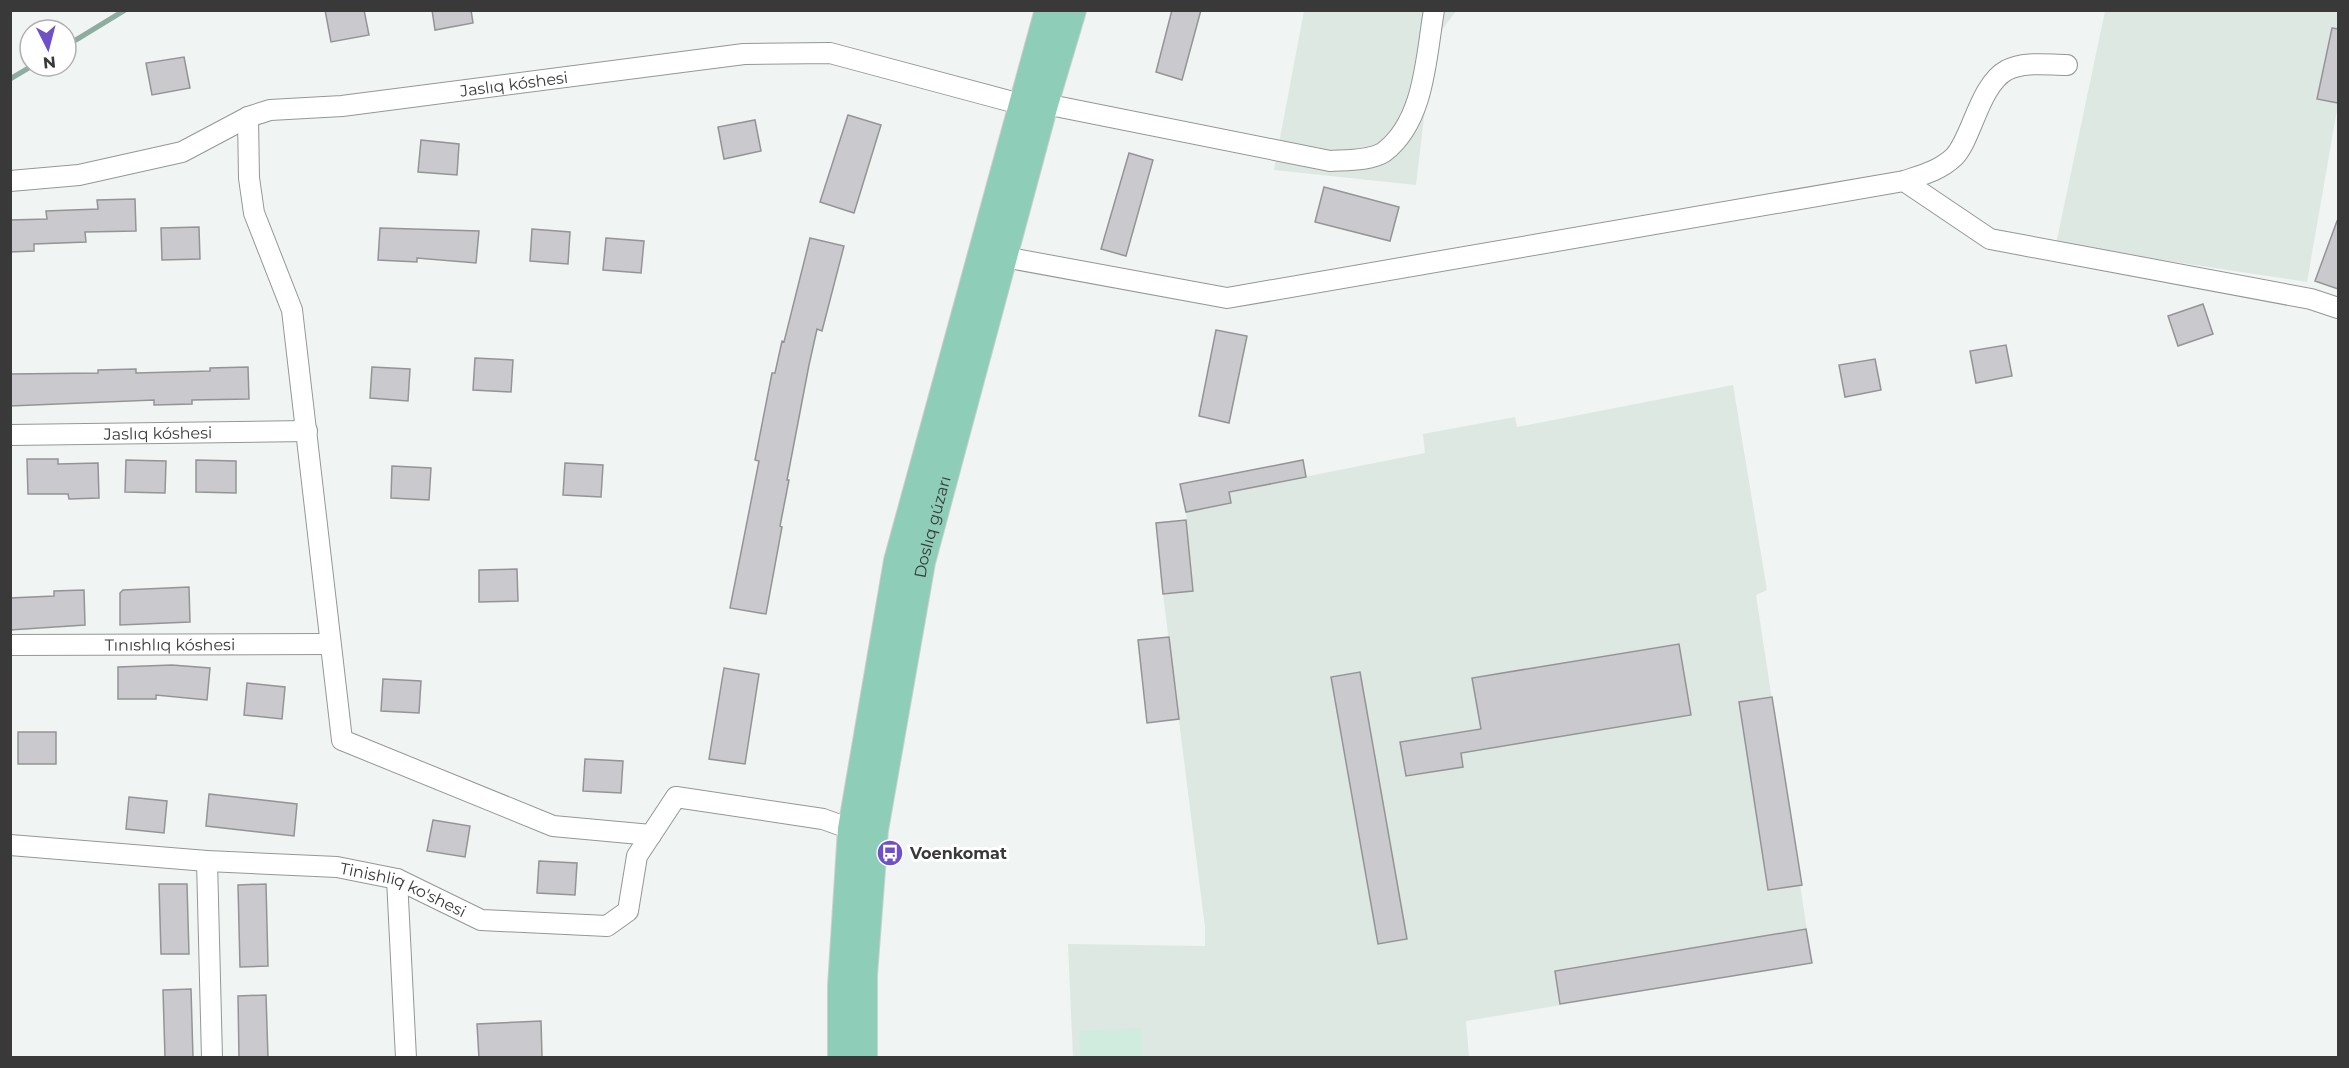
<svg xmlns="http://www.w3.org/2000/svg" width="2349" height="1068" font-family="Montserrat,sans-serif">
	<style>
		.built { fill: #dde8e3 }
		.green { fill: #cfecdf }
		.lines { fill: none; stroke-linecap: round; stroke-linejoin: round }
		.stream { stroke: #8cad9f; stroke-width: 5 }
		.building { fill: #cac9cd; stroke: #949497; stroke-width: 1.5 }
		.minor-casing { stroke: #949795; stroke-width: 22 }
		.major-casing { stroke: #cfcfcf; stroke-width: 28 }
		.minor { stroke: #fff; stroke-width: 20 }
		.major { stroke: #8eceb8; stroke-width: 26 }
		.labels { text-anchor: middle; stroke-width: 6; stroke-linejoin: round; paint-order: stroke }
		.street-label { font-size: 16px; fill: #383938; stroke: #fff }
		.poi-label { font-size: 16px; font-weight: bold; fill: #383938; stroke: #fff; text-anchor: start }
	</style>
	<rect width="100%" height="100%" fill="#f0f4f2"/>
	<path class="built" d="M1304 11H1456L1433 42 1416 185 1274 170Z
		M2105 11H2338V104L2307 282 2056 244Z
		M1733 385 1767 590 1756 595 1812 963 1466 1021 1469 1057 1073 1058 1068 944 1205 946V927L1163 594 1193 591 1186 512 1230 503 1229 492 1425 453 1423 434 1515 417 1517 427Z"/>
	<path class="green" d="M1141 1028 1142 1057H1080L1079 1031Z"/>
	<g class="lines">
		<path class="stream" d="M66 46 125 10
			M10 79 32 66"/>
	</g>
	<path class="building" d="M325 10H364L369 35 331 42Z
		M432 10H471L473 23 435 30Z
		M1172 10H1201L1182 80 1156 72Z
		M2332 28 2338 29V103L2317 99Z
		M184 57 190 88 152 95 146 63Z
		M848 115 881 125 854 213 820 202Z
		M755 120 761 151 724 159 718 127Z
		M421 140 459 144 457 175 418 172Z
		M1129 153 1153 160 1126 256 1101 249Z
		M1324 187 1399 207 1390 241 1315 222Z
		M135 199 136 231 85 232 86 242 34 244V251L10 252V220L47 219 46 211 98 209 97 200Z
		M2337 221H2338V289L2315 281Z
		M199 227 200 259 162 260 161 228Z
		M380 228 479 231 476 263 417 258V262L378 260Z
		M532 229 570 232 568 264 530 261Z
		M606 238 644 241 641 273 603 270Z
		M810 238 844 246 822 331 817 329 809 365 787 480H789L780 526 782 527 766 614 730 608 759 461 755 460 772 373H775L782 341 784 342Z
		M2203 304 2213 334 2178 346 2168 316Z
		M1216 330 1247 336 1229 423 1199 416Z
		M2006 345 2012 376 1976 383 1970 351Z
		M475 358 513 360 511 392 473 390Z
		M1875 359 1881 390 1845 397 1839 365Z
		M248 367 249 399 192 400V404L154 405V400L10 406V374L98 373V370L136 369V373L210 371V368Z
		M372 367 410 369 408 401 370 398Z
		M27 459H58V464L98 463 99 498 69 499 68 494H28Z
		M126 460 166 461 165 493 125 492Z
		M196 460 236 461V493L196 492Z
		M1303 460 1306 477 1229 492 1231 503 1186 512 1180 484Z
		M565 463 603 465 601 497 563 495Z
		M392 466 431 468 429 500 391 498Z
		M1186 520 1193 591 1163 594 1156 523Z
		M517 569 518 601 479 602V570Z
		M189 587 190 622 120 625V593L123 590Z
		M84 590 85 625 10 630V598L54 596V591Z
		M1169 637 1179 719 1147 723 1138 640Z
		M1679 644 1691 715 1461 753 1463 767 1406 776 1400 742 1481 729 1472 678Z
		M172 665 210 668 207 700 156 695V699H118V667Z
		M724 668 759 674 745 764 709 759Z
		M1360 672 1407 939 1378 944 1331 677Z
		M383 679 421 681 419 713 381 711Z
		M247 683 285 687 282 719 244 715Z
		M1772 697 1802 885 1768 890 1739 702Z
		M18 732H56V764H18Z
		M585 759 623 761 621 793 583 791Z
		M209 794 297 804 294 836 206 826Z
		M129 797 167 801 164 833 126 829Z
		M433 820 470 826 465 857 427 851Z
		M539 861 577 863 575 895 537 893Z
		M159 884H187L189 954H161Z
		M266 884 268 966 240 967 238 885Z
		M1806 929 1812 963 1560 1004 1555 971Z
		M191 989 193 1058H165L163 990Z
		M266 995 268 1058H239L238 996Z
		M541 1021 542 1057 479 1058 477 1024Z"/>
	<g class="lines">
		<defs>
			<g id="minor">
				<path d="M1045 104 1330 161C1345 160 1371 161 1384 152 1425 121 1426 56 1434 10"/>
				<path d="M248 117 249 178 254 213 292 310 342 740 553 826 651 835"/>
				<path id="s1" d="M10 181 79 175 182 152 248 117 270 110 342 106 744 54 830 53 1020 104"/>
				<path d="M1904 181 1990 239 2311 299 2338 308"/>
				<path d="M1004 257 1227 298 1904 181C1922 175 1939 171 1954 157 1972 139 1979 85 2007 70 2025 61 2048 65 2067 65"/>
				<path id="s2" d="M10 435 307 431"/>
				<path id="s3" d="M10 645 330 644"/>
				<path id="s4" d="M10 845 207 861 337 867 397 879 481 920 607 926 628 911 637 856 676 797 823 819 851 829"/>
				<path d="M207 861 212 1058"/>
				<path d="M397 879 406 1058"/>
			</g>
			<g id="major">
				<path d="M841 1058V986L851 829 897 561 1048 10"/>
				<path id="s5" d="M864 1058V975L875 830 922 562 1045 104 1073 10"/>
			</g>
		</defs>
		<use href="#minor" class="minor-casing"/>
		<use href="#major" class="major-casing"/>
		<use href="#minor" class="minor"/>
		<use href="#major" class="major"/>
	</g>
	<defs>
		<symbol id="bus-disc" viewBox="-11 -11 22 22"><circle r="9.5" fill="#6e50c9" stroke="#fff"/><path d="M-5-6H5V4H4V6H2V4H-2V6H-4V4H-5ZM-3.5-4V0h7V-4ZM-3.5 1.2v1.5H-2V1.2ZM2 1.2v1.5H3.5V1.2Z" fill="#fff"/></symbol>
	</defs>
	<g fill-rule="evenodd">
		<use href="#bus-disc" x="875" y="838" width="30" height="30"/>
	</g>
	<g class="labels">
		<g class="street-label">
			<text dy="6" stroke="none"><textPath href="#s1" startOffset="518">Jaslıq kóshesi</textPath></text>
			<text dy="6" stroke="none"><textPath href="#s2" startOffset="148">Jaslıq kóshesi</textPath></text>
			<text dy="6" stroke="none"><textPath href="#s5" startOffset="537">Doslıq gúzarı</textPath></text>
			<text dy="6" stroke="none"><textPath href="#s3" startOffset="160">Tınıshlıq kóshesi</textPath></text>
			<text dy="6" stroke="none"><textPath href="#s4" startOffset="398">Tinishliq ko'shesi</textPath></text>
		</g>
		<g class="poi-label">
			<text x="910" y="859">Voenkomat</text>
		</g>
	</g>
	<rect width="2349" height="1068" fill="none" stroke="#383938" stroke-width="24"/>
	<g transform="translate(48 48) rotate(174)"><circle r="28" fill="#ffffff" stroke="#afb0af" stroke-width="1.5"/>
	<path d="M0-4.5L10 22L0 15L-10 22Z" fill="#6e50c9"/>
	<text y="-9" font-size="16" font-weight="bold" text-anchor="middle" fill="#383938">N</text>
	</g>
</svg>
